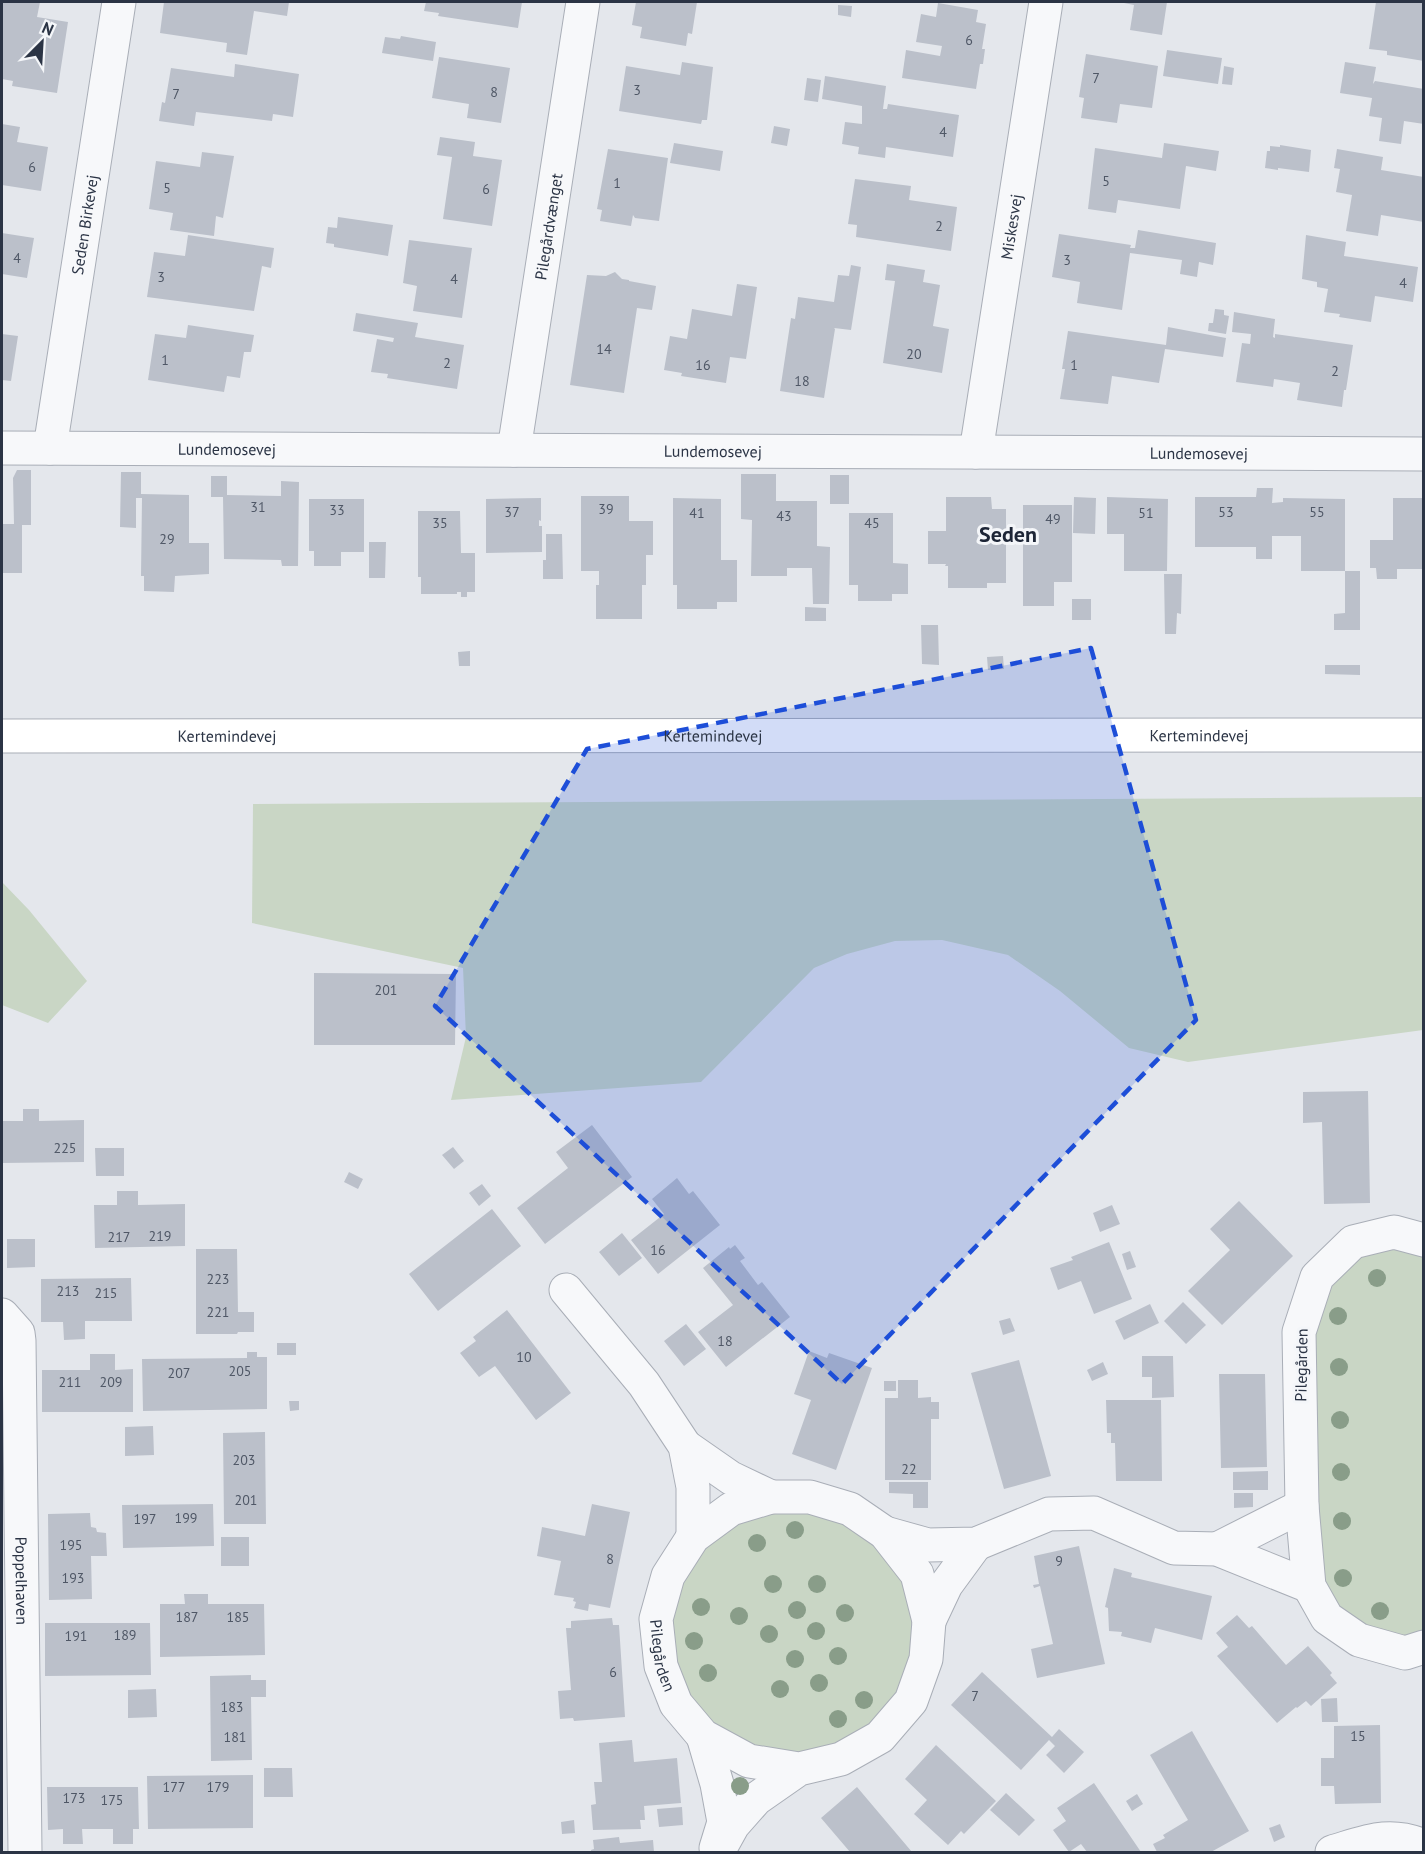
<svg xmlns="http://www.w3.org/2000/svg" width="1425" height="1854" font-family="'PT Sans',sans-serif">
	<style>
		.green { fill: #c9d6c5 }
		.building { fill: #bbc0ca }
		.lines { fill: none; stroke-linecap: round; stroke-linejoin: round }
		.street-casing { stroke: #a9aeb7; stroke-width: 35 }
		.secondary-casing { stroke: #a9aeb7; stroke-width: 35 }
		.street { stroke: #f7f8fa; stroke-width: 33 }
		.secondary { stroke: #fff; stroke-width: 33 }
		.tree { fill: #899d89 }
		.marked { fill: #1d4ed8; fill-opacity: 0.2; stroke: #1d4ed8; stroke-width: 4.5; stroke-dasharray: 12 8; stroke-linejoin: round }
		.labels { text-anchor: middle; stroke-width: 6; stroke-linejoin: round; paint-order: stroke }
		.number-label { font-size: 14px; fill: #4f5766 }
		.street-label { font-size: 16px; fill: #2b3445; stroke: #f4f6f9 }
		.district-label { font-size: 22px; font-weight: bold; fill: #1d2536; stroke: #f4f6f9 }
	</style>
	<rect width="100%" height="100%" fill="#e4e7ec"/>
	<path class="green" d="M1423 797V1030L1188 1062 1129 1048 1060 991 1008 955 942 940 895 941 847 954 814 968 701 1082 451 1100 466 1037 463 968 252 923 253 804Z
		M2 882 29 910 87 981 48 1023 2 1005Z
		M1384 1250H1407L1423 1253 1424 1633 1391 1639 1344 1617 1320 1581 1313 1342 1323 1293 1358 1257Z
		M670 1634a122 122 0 1 1 244 0a122 122 0 1 1-244 0Z"/>
	<path class="building" d="M3 2H40L37 17 68 22 57 93 12 86 13 81 2 79Z
		M164 2H289L287 16 254 11 247 55 226 52 227 43 160 33Z
		M426 2H522L518 28 438 16 439 13 424 11Z
		M636 2H697L692 34 688 33 686 46 640 38 642 27 632 25Z
		M1119 2H1167L1162 35 1130 30 1134 5Z
		M1376 2H1424V61L1387 55V51L1369 49Z
		M938 3 978 10 976 22 986 24 982 49H985L983 64H980L976 89 902 78 906 50 940 56 942 46 916 42 921 14 936 17Z
		M838 5 852 6 851 17 838 15Z
		M401 36 436 42 433 61 382 53 385 37 400 39Z
		M1167 50 1222 58 1218 84 1163 76Z
		M1086 54 1158 66 1152 108 1120 104 1117 123 1081 118 1084 98 1079 97Z
		M439 57 510 68 501 123 467 118 469 104 432 98Z
		M682 62 713 67 707 120H702L701 124 619 111 626 66 680 75Z
		M1345 62 1376 67 1373 84 1375 81 1424 89V124L1404 121 1401 144 1379 141 1382 118 1369 116 1372 98 1340 93Z
		M235 64 299 74 293 117 273 114 272 121 196 112 194 126 159 121 162 102 165 103 171 68 234 77Z
		M1224 66 1234 68 1232 85 1222 84Z
		M825 76 886 86 883 109H887L888 104 959 115 953 157 886 147 885 158 858 154 859 147 842 144 845 122 862 124V106L822 99Z
		M807 78 821 80 818 102 804 100Z
		M2 124 20 127 17 142 48 147 41 191 2 185Z
		M774 126 790 129 787 146 771 143Z
		M440 137 475 142 473 156 502 160 492 226 443 219 452 157 437 155Z
		M674 143 723 151 720 171 670 163Z
		M1164 143 1219 151 1216 171 1186 166 1180 209 1118 200 1116 213 1088 209 1095 148 1162 158Z
		M1280 145 1311 150 1309 172 1278 168V170L1265 168 1267 151H1270V146L1280 147Z
		M608 149 668 158 659 221 635 218 633 215 631 226 600 221 602 210 597 209Z
		M1337 149 1383 157 1381 170 1424 177V222L1381 215 1378 236 1346 231 1352 195 1336 192 1340 169 1334 168Z
		M202 152 234 156 223 218 216 216 214 236 170 230 173 213 149 209 156 161 200 167Z
		M855 179 911 186 909 200 957 207 951 251 856 237 857 225 848 224Z
		M338 217 393 225 388 256 334 247V244L326 243 328 227 337 228Z
		M1138 230 1216 243 1213 265 1199 262 1197 277 1180 274 1182 260 1130 253 1122 310 1077 303 1080 282 1052 277 1059 234 1131 245 1130 248H1135Z
		M2 233 34 238 27 278 2 274Z
		M188 235 274 248 271 268 262 266 254 311 147 297 154 252 185 256Z
		M1306 235 1346 242 1344 256 1418 267 1413 302 1375 296 1371 322 1339 317 1340 314 1324 312 1328 289 1317 287V282L1302 279Z
		M409 240 472 248 462 318 413 311 417 286 403 283Z
		M887 264 925 270 923 282 940 285 933 326 949 329 942 373 883 363 895 281 885 280Z
		M851 265 861 267 851 330 834 328 835 329 824 398 780 391 791 318 795 319 798 297 834 302 838 275 849 276Z
		M615 272 622 279 629 280V281L656 286 652 310 637 308 624 393 570 385 587 275 606 276Z
		M737 284 757 287 746 359 730 357 726 383 681 376 682 373 664 370 670 336 687 339 692 309 732 316Z
		M1215 309 1224 310V315L1229 316 1226 334 1208 331 1209 323H1213Z
		M1234 312 1275 319 1273 337 1275 338V334L1353 345 1346 390H1344L1342 407 1297 400 1300 383 1274 379 1273 387 1236 382 1242 343 1250 344 1251 334 1232 332Z
		M356 313 418 323 415 337 464 345 457 389 387 378 388 374 371 372 377 339 393 342 394 338 353 331Z
		M188 325 254 335 251 352H244L240 378 227 376 224 392 148 380 155 334 186 338Z
		M1168 327 1226 338 1223 357 1165 349 1159 383 1112 376 1108 404 1060 399 1065 369H1062L1068 331 1166 345Z
		M2 334 18 336 11 381 2 380Z
		M17 470H31V525H22V573H2V524H14L13 478Z
		M121 472H141V494L189 495V543H209V574L175 576 174 592 144 591V576H141L142 498H136V528L120 527Z
		M741 474H776V501H817V546L830 547 829 604H813L812 568H787V576H751L752 520 741 519Z
		M830 475H849V504H830Z
		M211 476H227V495L281 496V481L299 482 298 566H282L281 560 224 559 223 497H211Z
		M1257 488H1273L1272 503 1283 502V498L1345 499V571H1301V536H1272V559H1256V547H1195V497H1256Z
		M581 496H629V521H653V555H646V585H642V619H596V585H599V571H581Z
		M946 497H991L992 509H1006V583H987V588H948V566H945L946 564H928V531H946Z
		M1074 497 1096 498 1095 534 1073 533Z
		M1107 497 1168 499 1167 571H1124V534H1107Z
		M541 498V521L539 520V526H542V552L486 553V499Z
		M673 498 721 499V560H737V602H717V609H677V585H673Z
		M1393 498H1424V569H1397V579H1377L1376 568H1370V540H1393Z
		M309 499H364V552H341V566H314V551H309Z
		M1023 505H1072V582H1054V606H1023Z
		M418 511H460L461 553H475V592H467V597H461V592H457V594H421V577H418Z
		M849 513H893V563L908 564V594H892V601H858V585H849Z
		M546 534H562L563 579H543V560H546Z
		M369 542H386L385 578H369Z
		M1345 571H1360V630H1334V614L1345 613Z
		M1164 574H1182L1181 614 1177 613 1176 634H1165Z
		M1072 599H1091V620H1072Z
		M805 607 826 608V621H805Z
		M921 625H938L939 665 922 664Z
		M470 651V666H459L458 652Z
		M1003 656 1004 669 988 670 987 657Z
		M1325 665H1360V675L1325 674Z
		M314 973 456 974 455 1045H314Z
		M1368 1091 1370 1203 1324 1204 1322 1122 1303 1123V1092Z
		M23 1109H39V1121L84 1120V1162L2 1163V1121H23Z
		M592 1125 632 1177 545 1244 517 1208 568 1168 556 1152Z
		M453 1147 464 1161 454 1169 442 1155Z
		M95 1148H124V1176H96Z
		M349 1172 363 1179 358 1189 344 1182Z
		M677 1178 689 1194 693 1191 720 1225 658 1274 631 1240 664 1214 652 1199Z
		M482 1184 491 1196 479 1206 469 1193Z
		M117 1191H138V1205L185 1204V1246L95 1248 94 1205H117Z
		M1239 1201 1293 1256 1222 1325 1188 1291 1230 1250 1210 1229Z
		M1112 1205 1120 1224 1100 1232 1093 1213Z
		M492 1209 521 1246 438 1311 409 1274Z
		M622 1233 642 1258 619 1276 599 1252Z
		M7 1239H35V1267L7 1268Z
		M1109 1242 1132 1299 1094 1314 1081 1281 1058 1290 1050 1268 1073 1260 1071 1257Z
		M735 1245 745 1258 740 1261 758 1285 762 1282 790 1317 726 1367 698 1332 733 1305 703 1268 729 1247 730 1249Z
		M196 1249H237L238 1312H254V1332H238L237 1334H196Z
		M1130 1251 1136 1267 1127 1270 1122 1254Z
		M131 1278 132 1321H85V1339L64 1340 63 1322H41V1279Z
		M1183 1302 1206 1325 1186 1344 1164 1321Z
		M1150 1304 1159 1323 1124 1340 1115 1321Z
		M507 1310 571 1393 536 1420 495 1366 479 1377 460 1353 476 1341 473 1337Z
		M1010 1318 1015 1331 1003 1335 999 1321Z
		M686 1324 706 1349 684 1366 664 1341Z
		M277 1343H296V1355H277Z
		M809 1351 827 1358 829 1353 872 1368 836 1470 792 1454 811 1400 794 1394Z
		M247 1352H257V1357H267V1409L143 1411 142 1359 247 1358Z
		M90 1354H115V1370L133 1369V1412H42V1370H90Z
		M1142 1356H1173L1174 1397 1152 1398V1377H1142Z
		M1019 1360 1051 1476 1004 1489 971 1373Z
		M1103 1362 1108 1374 1092 1381 1087 1370Z
		M1219 1374H1265L1267 1467 1221 1468Z
		M898 1380H918V1398L931 1397V1402H939V1419H931V1480H885V1398H898Z
		M884 1381H896V1391H884Z
		M1106 1400H1161L1162 1481H1116L1115 1443H1111V1433H1107Z
		M289 1401H299V1410L290 1411Z
		M153 1426 154 1455 125 1456V1427Z
		M265 1432 266 1524H224L223 1433Z
		M1268 1471V1490H1233V1472Z
		M889 1482H928V1508H913V1494L889 1493Z
		M1234 1493H1253V1507L1234 1508Z
		M213 1504 214 1546 123 1548 122 1505Z
		M592 1504 630 1512 610 1608 589 1604 588 1611 574 1608 576 1602 573 1601 574 1598 554 1595 561 1561 537 1556 542 1527 585 1536Z
		M90 1513 91 1527 96 1528 97 1532 106 1533 107 1556H91L92 1599 49 1600 48 1514Z
		M221 1537H249V1566H221Z
		M1079 1546 1105 1664 1037 1678 1031 1649 1053 1644 1040 1586 1034 1588 1033 1585 1039 1584 1034 1556Z
		M1114 1568 1132 1573 1131 1577 1212 1596 1202 1640 1155 1628 1151 1643 1121 1636 1122 1632 1109 1631 1108 1608 1105 1607Z
		M184 1594H208V1604H264L265 1655 160 1657V1604H185Z
		M1237 1615 1249 1628 1252 1626 1286 1665 1308 1646 1332 1673 1330 1675 1337 1683 1311 1706 1306 1701 1297 1708 1296 1707 1277 1723 1217 1656 1228 1647 1216 1633Z
		M612 1618 613 1625H619L625 1717 574 1721 573 1718 560 1719 558 1691 571 1690 566 1628H571V1621Z
		M45 1623H150L151 1675 45 1676Z
		M982 1672 1052 1737 1059 1729 1084 1752 1064 1773 1046 1755 1055 1746 1049 1740 1021 1770 951 1705Z
		M251 1675V1680H266V1697H251L252 1760 211 1761 210 1676Z
		M156 1689 157 1717 128 1718V1690Z
		M1337 1698 1338 1722H1322L1321 1699Z
		M1380 1725 1381 1803 1335 1804 1334 1786H1321V1758H1334V1726Z
		M1192 1731 1249 1831 1211 1852H1157L1153 1844 1165 1838 1163 1835 1188 1820 1150 1755Z
		M632 1740 634 1762 677 1758 681 1803 644 1806 645 1820H640L641 1829 593 1830 591 1805 596 1804 594 1782H602L599 1743Z
		M936 1745 996 1801 964 1834 961 1831 948 1845 914 1814 927 1800 905 1779Z
		M264 1768H292L293 1797H264Z
		M253 1775V1828L148 1829 147 1776Z
		M1094 1783 1141 1852H1087L1081 1844 1069 1852 1053 1830 1066 1821 1057 1808Z
		M47 1787H138L139 1829H133V1844H113V1829H82L83 1844H63V1829L48 1830Z
		M857 1787 912 1852H850L821 1818Z
		M1006 1793 1035 1820 1019 1836 990 1810Z
		M1137 1794 1143 1804 1132 1811 1126 1801Z
		M682 1807 683 1825 659 1827 657 1809Z
		M574 1820 575 1833 562 1834 561 1822Z
		M1280 1824 1285 1837 1274 1842 1269 1828Z
		M619 1837 620 1843 653 1840 654 1852H591V1850L594 1849 593 1840Z"/>
	<g class="lines">
		<defs>
			<g id="street">
				<path id="s1" d="M2 448 1424 454"/>
				<path id="s2" d="M50 448 119 2"/>
				<path id="s3" d="M514 450 583 2"/>
				<path id="s4" d="M976 452 1046 2"/>
				<path d="M1424 1240 1394 1232 1353 1242 1317 1277 1299 1332 1302 1506 1309 1586 1327 1618 1359 1640 1405 1653 1424 1647"/>
				<path d="M566 1290 644 1384 685 1446 693 1487V1537"/>
				<path id="s5" d="M2 1315 18 1333 19 1341 25 1852"/>
				<path d="M685 1446 731 1478 771 1497"/>
				<path d="M885 1533 928 1545 976 1544 1049 1514 1094 1513 1174 1548 1217 1549 1309 1586"/>
				<path d="M1217 1549 1302 1506"/>
				<path d="M929 1621 946 1585 976 1544"/>
				<path d="M703 1736 717 1784 724 1822 716 1848"/>
				<path id="s6" d="M718 1852 733 1825 756 1799 799 1769 841 1759 880 1737 911 1701 926 1659 929 1621 917 1574 885 1533 850 1509 810 1497H771L731 1509 693 1537 668 1576 656 1619 661 1666 676 1704 703 1736 749 1761 799 1769"/>
				<path d="M1332 1852C1366 1842 1389 1831 1424 1846"/>
			</g>
			<g id="secondary">
				<path id="s7" d="M2 736 1424 735"/>
			</g>
		</defs>
		<use href="#street" class="street-casing"/>
		<use href="#secondary" class="secondary-casing"/>
		<use href="#street" class="street"/>
		<use href="#secondary" class="secondary"/>
	</g>
	<g class="tree">
		<circle cx="1377" cy="1278" r="9"/>
		<circle cx="1338" cy="1316" r="9"/>
		<circle cx="1339" cy="1367" r="9"/>
		<circle cx="1340" cy="1420" r="9"/>
		<circle cx="1341" cy="1472" r="9"/>
		<circle cx="1342" cy="1521" r="9"/>
		<circle cx="795" cy="1530" r="9"/>
		<circle cx="757" cy="1543" r="9"/>
		<circle cx="1343" cy="1578" r="9"/>
		<circle cx="773" cy="1584" r="9"/>
		<circle cx="817" cy="1584" r="9"/>
		<circle cx="701" cy="1607" r="9"/>
		<circle cx="797" cy="1610" r="9"/>
		<circle cx="1380" cy="1611" r="9"/>
		<circle cx="845" cy="1613" r="9"/>
		<circle cx="739" cy="1616" r="9"/>
		<circle cx="816" cy="1631" r="9"/>
		<circle cx="769" cy="1634" r="9"/>
		<circle cx="694" cy="1641" r="9"/>
		<circle cx="838" cy="1656" r="9"/>
		<circle cx="795" cy="1659" r="9"/>
		<circle cx="708" cy="1673" r="9"/>
		<circle cx="819" cy="1683" r="9"/>
		<circle cx="780" cy="1689" r="9"/>
		<circle cx="864" cy="1700" r="9"/>
		<circle cx="838" cy="1719" r="9"/>
		<circle cx="740" cy="1786" r="9"/>
	</g>
	<path class="marked" d="M1091 648 1196 1020 842 1384 435 1006 587 749Z"/>
	<g class="labels">
		<g class="number-label">
			<text x="969" y="45">6</text>
			<text x="1096" y="83">7</text>
			<text x="637" y="95">3</text>
			<text x="494" y="97">8</text>
			<text x="176" y="99">7</text>
			<text x="943" y="137">4</text>
			<text x="32" y="172">6</text>
			<text x="1106" y="186">5</text>
			<text x="617" y="188">1</text>
			<text x="167" y="193">5</text>
			<text x="486" y="194">6</text>
			<text x="939" y="231">2</text>
			<text x="17" y="263">4</text>
			<text x="1067" y="265">3</text>
			<text x="161" y="282">3</text>
			<text x="454" y="284">4</text>
			<text x="1403" y="288">4</text>
			<text x="604" y="354">14</text>
			<text x="914" y="359">20</text>
			<text x="165" y="365">1</text>
			<text x="447" y="368">2</text>
			<text x="703" y="370">16</text>
			<text x="1074" y="370">1</text>
			<text x="1335" y="376">2</text>
			<text x="802" y="386">18</text>
			<text x="258" y="512">31</text>
			<text x="606" y="514">39</text>
			<text x="337" y="515">33</text>
			<text x="512" y="517">37</text>
			<text x="1226" y="517">53</text>
			<text x="1317" y="517">55</text>
			<text x="697" y="518">41</text>
			<text x="1146" y="518">51</text>
			<text x="784" y="521">43</text>
			<text x="1053" y="524">49</text>
			<text x="440" y="528">35</text>
			<text x="872" y="528">45</text>
			<text x="167" y="544">29</text>
			<text x="386" y="995">201</text>
			<text x="65" y="1153">225</text>
			<text x="160" y="1241">219</text>
			<text x="119" y="1242">217</text>
			<text x="658" y="1255">16</text>
			<text x="218" y="1284">223</text>
			<text x="68" y="1296">213</text>
			<text x="106" y="1298">215</text>
			<text x="218" y="1317">221</text>
			<text x="725" y="1346">18</text>
			<text x="524" y="1362">10</text>
			<text x="240" y="1376">205</text>
			<text x="179" y="1378">207</text>
			<text x="70" y="1387">211</text>
			<text x="111" y="1387">209</text>
			<text x="244" y="1465">203</text>
			<text x="909" y="1474">22</text>
			<text x="246" y="1505">201</text>
			<text x="186" y="1523">199</text>
			<text x="145" y="1524">197</text>
			<text x="71" y="1550">195</text>
			<text x="610" y="1564">8</text>
			<text x="1059" y="1566">9</text>
			<text x="73" y="1583">193</text>
			<text x="187" y="1622">187</text>
			<text x="238" y="1622">185</text>
			<text x="125" y="1640">189</text>
			<text x="76" y="1641">191</text>
			<text x="613" y="1677">6</text>
			<text x="975" y="1701">7</text>
			<text x="232" y="1712">183</text>
			<text x="1358" y="1741">15</text>
			<text x="235" y="1742">181</text>
			<text x="174" y="1792">177</text>
			<text x="218" y="1792">179</text>
			<text x="74" y="1803">173</text>
			<text x="112" y="1805">175</text>
		</g>
		<g class="street-label">
			<text dy="6" stroke="none"><textPath href="#s2" startOffset="226">Seden Birkevej</textPath></text>
			<text dy="6" stroke="none"><textPath href="#s3" startOffset="226">Pilegårdvænget</textPath></text>
			<text dy="6" stroke="none"><textPath href="#s4" startOffset="228">Miskesvej</textPath></text>
			<text dy="6" stroke="none"><textPath href="#s1" startOffset="225">Lundemosevej</textPath></text>
			<text dy="6" stroke="none"><textPath href="#s1" startOffset="711">Lundemosevej</textPath></text>
			<text dy="6" stroke="none"><textPath href="#s1" startOffset="1197">Lundemosevej</textPath></text>
			<text dy="6" stroke="none"><textPath href="#s7" startOffset="225">Kertemindevej</textPath></text>
			<text dy="6" stroke="none"><textPath href="#s7" startOffset="711">Kertemindevej</textPath></text>
			<text dy="6" stroke="none"><textPath href="#s7" startOffset="1197">Kertemindevej</textPath></text>
			<text transform="translate(1301 1365) rotate(-89)" y="6">Pilegården</text>
			<text dy="6" stroke="none"><textPath href="#s5" startOffset="272">Poppelhaven</textPath></text>
			<text dy="6" stroke="none"><textPath href="#s6" startOffset="777">Pilegården</textPath></text>
		</g>
		<g class="district-label">
			<text x="1008" y="542">Seden</text>
		</g>
	</g>
	<rect width="1425" height="1854" fill="none" stroke="#2b3445" stroke-width="6"/>
	<g transform="translate(42 42) rotate(24)" stroke="#f4f6f9" stroke-width="4.5" paint-order="stroke">
	<path d="M0-4.5L10 22L0 15L-10 22Z" fill="#2b3445"/>
	<text y="-9" font-size="16" font-weight="bold" text-anchor="middle" fill="#2b3445">N</text>
	</g>
</svg>
